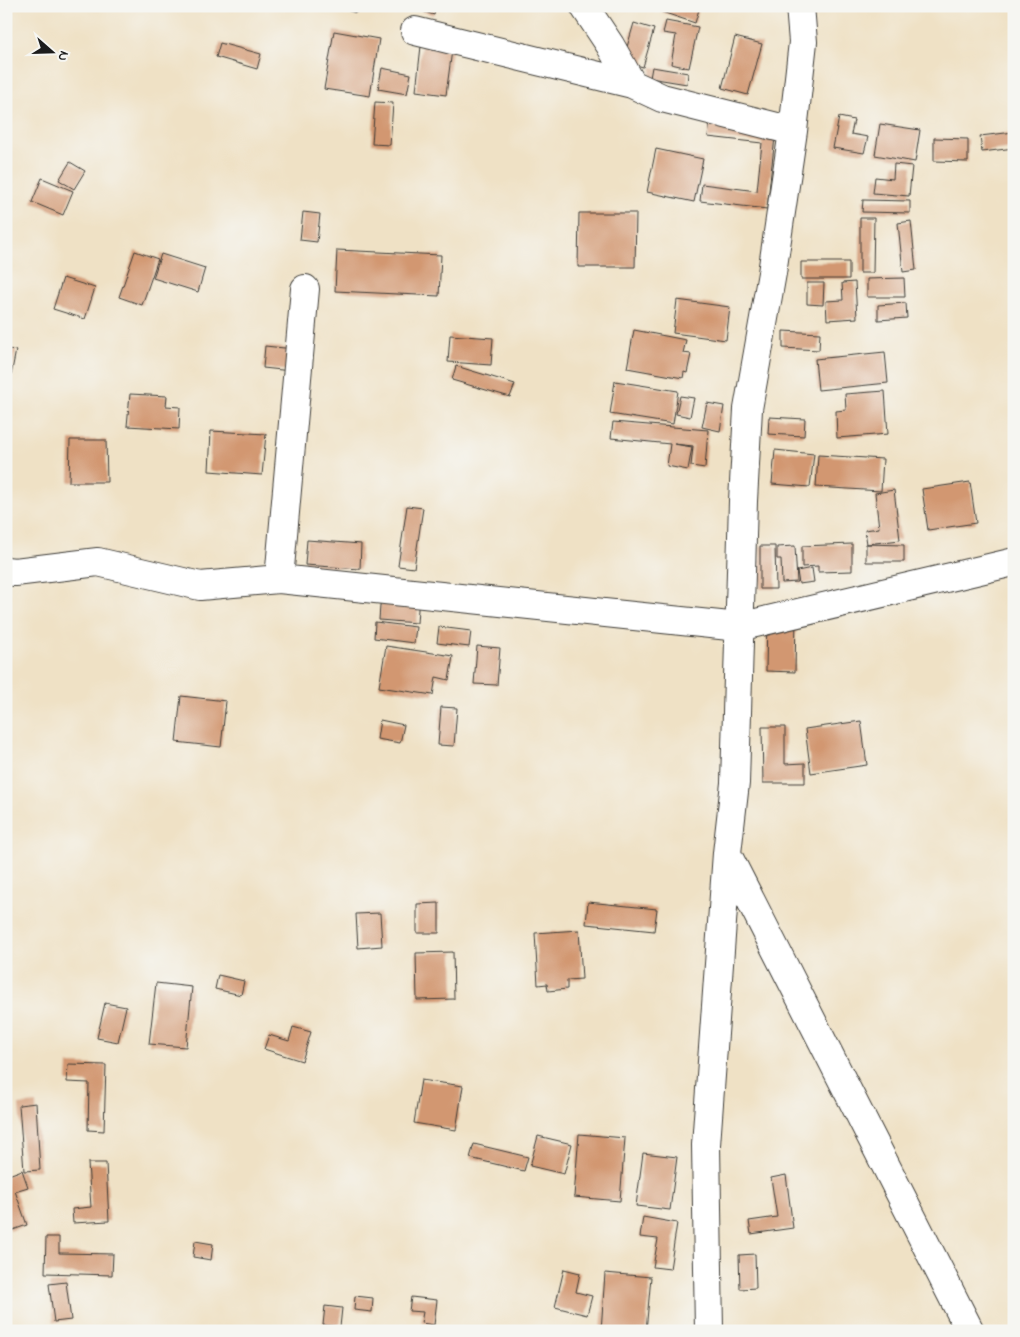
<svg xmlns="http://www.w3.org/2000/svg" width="1020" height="1337" font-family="'Indie Flower',sans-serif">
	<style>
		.building { fill: #d29771 }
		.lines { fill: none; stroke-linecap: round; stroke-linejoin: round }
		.minor-casing { stroke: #3c3a35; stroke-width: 30 }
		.minor { stroke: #fff; stroke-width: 28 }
	</style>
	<rect width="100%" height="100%" fill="#f6f6f2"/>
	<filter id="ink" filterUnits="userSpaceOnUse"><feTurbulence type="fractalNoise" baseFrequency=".02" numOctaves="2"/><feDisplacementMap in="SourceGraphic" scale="10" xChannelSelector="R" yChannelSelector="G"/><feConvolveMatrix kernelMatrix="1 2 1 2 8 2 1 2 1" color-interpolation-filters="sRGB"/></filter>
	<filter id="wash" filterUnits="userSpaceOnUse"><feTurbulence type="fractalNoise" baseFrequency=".0096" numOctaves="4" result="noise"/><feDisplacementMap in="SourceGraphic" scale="20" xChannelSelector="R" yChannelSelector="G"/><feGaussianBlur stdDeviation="1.12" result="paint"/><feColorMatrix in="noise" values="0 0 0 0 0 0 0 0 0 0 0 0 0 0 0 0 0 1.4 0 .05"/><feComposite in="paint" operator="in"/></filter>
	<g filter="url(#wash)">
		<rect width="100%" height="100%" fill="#efe1c5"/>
		<g id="blocks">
			<path class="building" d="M333 6H358L356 13Z
				M423 6H436L434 15 422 11Z
				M664 6H700L695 23 662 12Z
				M749 6H782V11L749 9Z
				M666 21 698 27 689 68 671 64 676 35 663 33Z
				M634 23 654 29 643 67 623 61Z
				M334 31 379 39 370 96 324 89Z
				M735 37 762 44 748 95 722 88Z
				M220 43 261 54 257 69 216 57Z
				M421 46 452 50 446 95 416 91Z
				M652 67 688 73 687 84 650 78Z
				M382 68 411 74 407 94 378 89Z
				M375 102 393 103 390 145 372 144Z
				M711 112 777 119 767 209 700 201 702 184 757 191 762 143 708 137Z
				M839 117 854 120 851 134 868 137 864 153 833 148Z
				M880 124 920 130 915 162 875 155Z
				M1014 132V148L982 152 980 136Z
				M934 138 968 139V162L934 161Z
				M656 149 703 159 694 202 647 192Z
				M70 162 85 171 74 189 59 180Z
				M894 164 912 166 909 196 873 193 875 177 893 179Z
				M42 178 73 191 63 215 32 202Z
				M863 200 910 201V213L862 212Z
				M303 212 320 214 317 242 300 240Z
				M579 213H636L635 267H578Z
				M860 218H874L873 273H860Z
				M911 221 916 270 903 272 898 223Z
				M337 250 441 255 439 296 335 291Z
				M135 251 158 259 142 305 119 297Z
				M161 254 205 268 198 292 153 278Z
				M801 262H849V279H801Z
				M63 278 95 288 85 319 53 309Z
				M904 278 905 297H867V279Z
				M855 282 857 318 827 320 826 301 843 300 842 283Z
				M807 283H824L823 305 807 304Z
				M677 300 730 307 726 340 673 333Z
				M906 303 907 318 878 320V305Z
				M634 330 686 340 683 353 691 354 687 373 684 372 683 378 627 368Z
				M783 331 820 333 819 350 783 348Z
				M450 335 493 338 491 365 448 362Z
				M265 346 294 349 291 371 263 368Z
				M6 349 16 350 8 391H6Z
				M885 352 888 383 818 390 815 359Z
				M456 366 515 384 510 397 452 380Z
				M615 381 678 391 673 424 610 414Z
				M885 391 888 434 837 438 836 411 846 410 845 394Z
				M130 394 167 396 166 406 180 407 179 429 127 426Z
				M680 396 694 398 690 417 676 414Z
				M707 403 724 406 720 431 702 427Z
				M769 417 805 419 804 436 768 434Z
				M613 422 708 430 705 468 691 466 693 446 674 444 692 447 688 470 667 466 670 444 611 438Z
				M211 431 266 434 262 475 209 471Z
				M70 440H106L107 482H69Z
				M775 450 814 454 810 487 772 484Z
				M818 455 883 459 881 491 816 487Z
				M970 482 976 523 928 530 922 489Z
				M894 490 900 540 867 544 865 530 879 528 875 493Z
				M407 506 423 508 414 568 398 566Z
				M307 540 361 544 360 569 305 565Z
				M852 544V571L818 572V566L802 567V546Z
				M866 544 904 545V562H866Z
				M760 546H775L776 589H760Z
				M795 546 797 582 782 583 781 559H777V547Z
				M812 568 814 582 799 584 797 571Z
				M381 592 419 595 417 623 379 620Z
				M767 615 796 616 795 672 766 671Z
				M375 622 416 627 414 643 374 638Z
				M439 627 471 631 469 647 437 643Z
				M386 646 453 656 449 680 436 677 433 695 379 687Z
				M477 646 500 648 497 685 474 684Z
				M181 696 226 701 221 747 176 742Z
				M441 707 457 708 454 746 438 745Z
				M380 720 404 725 400 743 377 739Z
				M861 721 867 765 811 773 805 729Z
				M762 727H785V764L805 763V783H763Z
				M588 902 657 909 654 931 586 924Z
				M439 903V933H417V904Z
				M380 913 382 946 358 948 356 914Z
				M579 930 582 979 567 980V989L548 991 547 984 538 985 535 933Z
				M453 952 454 999 417 1000 416 953Z
				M218 975 244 981 241 995 215 989Z
				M156 983 192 987 186 1047 149 1044Z
				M105 1003 126 1007 118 1042 97 1038Z
				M293 1027 311 1032 302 1061 264 1049 269 1035 289 1041Z
				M68 1064 106 1065 104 1131 88 1130 89 1083 67 1082Z
				M421 1080 463 1086 456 1130 414 1123Z
				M36 1103 40 1170 24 1171 19 1105Z
				M579 1134 625 1138 620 1201 574 1197Z
				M538 1136 572 1144 564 1174 530 1166Z
				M474 1144 528 1157 524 1171 470 1158Z
				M643 1153 677 1157 670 1210 636 1206Z
				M88 1163H106L109 1221 73 1223 72 1209 91 1207Z
				M22 1170 28 1187 15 1191 27 1225 10 1231 6 1218V1176Z
				M786 1175 793 1228 751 1234 749 1221 777 1217 771 1178Z
				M643 1217 677 1223 670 1269 653 1267 658 1239 640 1237Z
				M46 1237H59V1253L113 1254 112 1275 45 1273Z
				M195 1241 213 1244 211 1260 193 1257Z
				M755 1254 756 1288 740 1289 739 1255Z
				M564 1269 580 1273 576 1292 592 1296 587 1315 555 1307Z
				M605 1273 651 1277 646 1331H601Z
				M66 1282 71 1320 54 1322 49 1284Z
				M355 1296 373 1298 372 1312 354 1310Z
				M411 1297 437 1300 434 1325 421 1323 423 1312 409 1311Z
				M325 1306 342 1308 340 1327 323 1325Z"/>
		</g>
	</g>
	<g filter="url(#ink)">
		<use href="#blocks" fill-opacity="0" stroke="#3c3a35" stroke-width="1"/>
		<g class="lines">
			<defs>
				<path id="minor" d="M584 6 610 45 632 84 662 98 793 131
					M415 31 632 84
					M6 571 15 572 98 562 200 586 279 579 739 627 1014 562
					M279 579 305 289
					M727 854 970 1331
					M709 1331 706 1145 727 853 735 783 743 501 748 409 772 273 793 131 803 42 800 6"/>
			</defs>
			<use href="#minor" class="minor-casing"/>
			<use href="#minor" class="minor"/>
		</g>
	</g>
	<rect width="1020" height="1337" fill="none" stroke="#f6f6f2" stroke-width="25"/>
	<g transform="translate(52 52) rotate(110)" stroke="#f6f6f2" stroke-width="4" paint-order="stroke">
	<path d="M0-4L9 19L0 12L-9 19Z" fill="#1c1c1c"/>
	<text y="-8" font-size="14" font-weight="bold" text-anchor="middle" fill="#1c1c1c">N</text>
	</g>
</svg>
